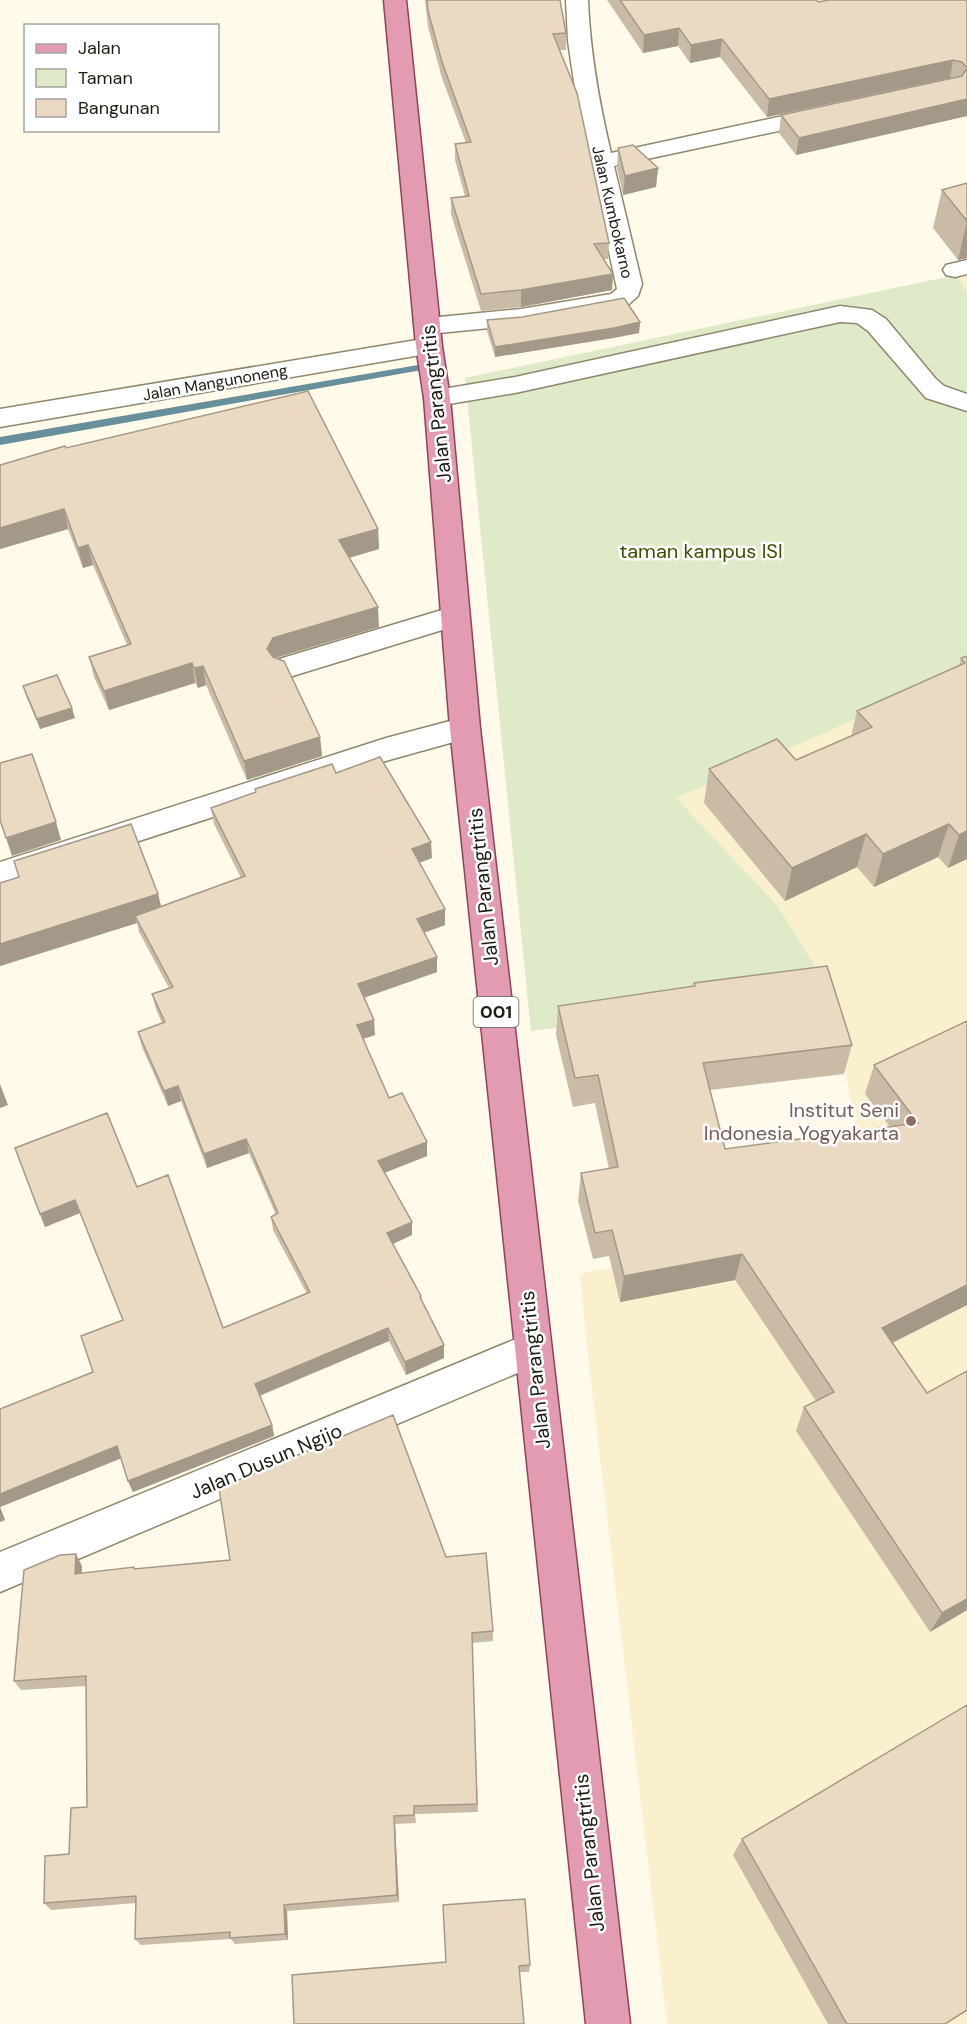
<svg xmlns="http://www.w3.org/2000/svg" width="967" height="2024" font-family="'DM Sans',sans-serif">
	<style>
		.built { fill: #fbf0cd }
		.green { fill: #dfebc8 }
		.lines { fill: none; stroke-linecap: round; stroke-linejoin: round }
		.stream { fill: #67909a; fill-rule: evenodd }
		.minor-casing { stroke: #8f876e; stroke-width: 3 }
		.major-casing { stroke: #914357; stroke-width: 3 }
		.minor { fill: #fff; fill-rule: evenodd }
		.major { fill: #e29bb1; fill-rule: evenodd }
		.wall { fill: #cabba7 }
		.shaded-wall { fill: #a49988 }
		.building { fill: #ebdac2; stroke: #a49988; stroke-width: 1.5 }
		.education-dot { fill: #8d6e63; stroke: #fff; stroke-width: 2 }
		.labels { text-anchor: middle; stroke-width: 5; stroke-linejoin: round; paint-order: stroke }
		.far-street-label { font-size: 16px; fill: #1e1b11; stroke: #fff }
		.shield { fill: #fff; stroke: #625f58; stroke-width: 1.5 }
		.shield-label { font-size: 18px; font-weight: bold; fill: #1e1b11 }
		.street-label { font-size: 20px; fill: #1e1b11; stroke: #fff }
		.park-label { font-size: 20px; fill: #3d4e00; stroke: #fff }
		.education-label { font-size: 20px; fill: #785e54; stroke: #fff; text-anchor: end }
	</style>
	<rect width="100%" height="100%" fill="#fffae9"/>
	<path class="built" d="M967 273V2024H667L587 1347 580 1274 872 1211 830 992 531 1031 465 378Z"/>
	<path class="green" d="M956 275 967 291V670L676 798 777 905 831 992 531 1031 465 378Z"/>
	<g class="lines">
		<path class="stream" d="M418 365 423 368 422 370 0 445V437Z"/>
		<defs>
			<path id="minor" d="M566 0H588C590 52 599 102 611 153L825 107 833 109 836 114 833 119 825 121 614 166 642 284 638 296 628 305 521 325 429 334 420 332 417 326 420 320 429 318 521 309 611 294 617 289 578 109 568 41Z
				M967 260V274L955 277 946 275 943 270 946 265Z
				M840 306 872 310 886 319 935 378 944 386 967 394V411L926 398 868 331 857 323 840 322 515 393 437 406 428 404 424 398 428 392 437 390 515 377Z
				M429 338 438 340 442 346 438 352 0 427V409Z
				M455 606 465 609 469 616 465 623 286 678 276 674 272 667 276 660Z
				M465 717 475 720 480 728 475 736 389 760 0 886V862L386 738Z
				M533 1332 546 1337 551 1349 546 1361 0 1592V1552Z"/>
			<path id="major" d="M384 0H406L442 346 450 398 480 728 630 2024H586L450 728 424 398 416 346Z"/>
		</defs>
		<use href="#minor" class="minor-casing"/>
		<use href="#major" class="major-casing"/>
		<use href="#minor" class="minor"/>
		<use href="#major" class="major"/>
	</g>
	<path class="wall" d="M425 0H560L566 33V50H559L609 243 608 259H604L613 274 612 290 521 307 481 311 451 214V198L465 196 455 160V144L466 143 442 78 428 27Z
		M607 0H817L818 2 967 0V116L796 155 779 133 781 115 953 78H950L767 117 720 57 690 63 678 46 643 53Z
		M618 148 658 168 656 187 623 195 617 168Z
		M967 183V258L958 260 933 228 942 190Z
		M487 320 640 322 639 333 613 338 495 357 487 331Z
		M66 448 378 529 379 549 349 558 379 627 276 658 320 737 322 756 247 780 206 685 198 688 195 683 109 710 94 677 89 657 127 645 93 565 83 568 68 529 0 549V465Z
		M967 656V859L948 868 938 857 874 887 857 867 785 901 704 803 709 769 796 760 851 736 857 711 959 666 961 658Z
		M23 686 75 718 40 729 26 696Z
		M336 773 432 858 419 863 445 925 424 933 437 957V972L364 998 375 1035 363 1039 389 1098 427 1142V1156L384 1173 412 1222V1235L393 1244 421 1296 422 1301 444 1345V1358L406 1375 389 1341 260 1396 272 1425 274 1436 133 1492 128 1481 121 1458 0 1507 5 1520 0 1522V1409L93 1372 123 1320 80 1213 45 1227 40 1214 137 1187 223 1328 307 1294 273 1230 271 1217 276 1215 249 1153 207 1168 181 1101 168 1106 142 1047 138 1032 162 1023 156 1009 152 994 169 988 139 932 137 923 0 966V883L158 894 161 907 241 878 214 824 211 808 256 792 255 789Z
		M694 983 852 1045 844 1074 710 1090 725 1149 890 1127 865 1094 874 1065 967 1021V1305L892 1343 927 1393 967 1371V1610L930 1632 796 1431 804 1407 816 1401 735 1280 620 1302 609 1256 593 1259 578 1201 581 1173 609 1169 595 1103 573 1107 556 1035 558 1006 694 986Z
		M446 1557 493 1631V1641L472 1643 478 1812 415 1814 416 1823 395 1824 399 1902 287 1911 288 1940 235 1944 231 1939 141 1945 135 1939 136 1903 51 1910 44 1903 69 1854 87 1807 86 1686 21 1690 14 1681 82 1566V1573L135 1569Z
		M742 1839 945 2024H828L733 1855Z
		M530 1965 529 1972H519L292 1975Z"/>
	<path class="shaded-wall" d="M679 28 678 46 643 53 644 35Z
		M722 39 720 57 690 63 691 45Z
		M953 60 950 78 767 117 769 99Z
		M967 99V116L796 155 799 138Z
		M658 168 656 187 623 195 625 176Z
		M967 221V258L958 260Z
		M613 274 612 290 521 307V290Z
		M640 322 639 333 613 338 495 357V347Z
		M64 509 68 529 0 549V528Z
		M378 529 379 549 341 560 339 540Z
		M88 545 93 565 83 568 78 548Z
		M378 607 379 627 275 658 270 668 267 649 273 638Z
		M192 663 195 683 109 710 104 691Z
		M203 666 206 685 198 688 194 668Z
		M72 708 75 718 40 729 37 719Z
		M320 737 322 756 247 780 244 761Z
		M56 822 61 840 12 856 6 838Z
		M949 824 938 857 874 887 883 854Z
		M967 831V859L948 868 959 835Z
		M866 834 857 867 785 901 792 868Z
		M431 842 432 858 413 865 412 849Z
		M158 894 163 914 135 916 137 923 0 966V944Z
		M445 909V925L417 935V919Z
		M437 957V972L360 999 358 984Z
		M374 1020 375 1035 359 1040 357 1025Z
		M0 1084 8 1105 0 1108Z
		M178 1086 181 1101 168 1106 164 1091Z
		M246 1139 249 1153 207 1168 204 1154Z
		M427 1142V1156L379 1175 378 1161Z
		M75 1200 80 1213 45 1227 40 1214Z
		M412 1222V1235L388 1246 387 1233Z
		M742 1254 735 1280 620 1302 624 1276Z
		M967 1285V1305L872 1353 882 1328Z
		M388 1328 389 1341 258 1396 255 1384Z
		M444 1345V1358L406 1375 405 1362Z
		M272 1425 274 1436 133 1492 128 1481Z
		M117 1446 122 1458 0 1507 5 1520 0 1522V1494Z
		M76 1554 82 1566 81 1585 75 1574Z
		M967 1599V1610L930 1632 942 1613Z
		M394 1816 395 1824 399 1902 397 1895Z
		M284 1905 287 1911 288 1940 285 1934Z"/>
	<path class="building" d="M427 0H560L566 33 553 34 577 93 609 243 594 244 613 274 521 290 481 294 451 198 469 196 455 144 471 142 442 62 428 11Z
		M620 0H817L818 2 829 0H967V99L799 138 781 115 962 76 967 68 962 62 953 60 769 99 722 39 691 45 679 28 644 35Z
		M633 145 658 168 625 176 618 148Z
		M967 183V221L942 190Z
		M624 298 640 322 614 328 495 347 487 320 522 317Z
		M308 391 378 529 339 540 378 607 273 638 267 649 273 657 284 661 320 737 244 761 203 666 194 668 192 663 104 691 89 657 131 644 88 545 78 548 64 509 0 528V465L65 446 66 448Z
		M967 656V831L959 835 949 824 883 854 866 834 792 868 709 769 777 739 796 760 872 727 857 711 965 663 961 658Z
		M57 675 72 708 37 719 23 686Z
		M32 754 56 822 6 838 0 820V763Z
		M380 757 431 842 412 849 445 909 417 919 437 957 358 984 374 1020 357 1025 389 1098 402 1093 427 1142 378 1161 412 1222 387 1233 421 1296 420 1297 444 1345 405 1362 388 1328 255 1384 272 1425 128 1481 117 1446 0 1494V1409L93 1372 81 1336 123 1320 75 1200 40 1214 15 1148 107 1113 137 1187 168 1175 223 1328 310 1292 271 1217 278 1213 246 1139 204 1154 178 1086 164 1091 138 1032 165 1022 152 994 173 987 135 916 245 876 211 808 256 792 255 789 332 764 336 773Z
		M131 824 158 894 0 944V883L19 877 14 861Z
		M827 966 852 1045 703 1063 725 1149 918 1123 874 1065 967 1021V1285L882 1328 927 1393 967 1371V1599L942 1613 804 1407 834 1392 742 1254 624 1276 612 1230 595 1233 581 1173 618 1167 598 1075 575 1078 558 1006 695 986 694 983Z
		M393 1415 446 1557 486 1553 493 1631 472 1633 477 1804 414 1806V1815L394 1816 397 1895 284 1905 285 1934 230 1938V1932L135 1939 136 1896 44 1903 45 1856 69 1854 71 1808 87 1807 86 1676 14 1681 24 1570 60 1555 76 1554 75 1574 134 1567V1569L230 1560 219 1488Z
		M967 1705V2010L945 2024H847L742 1839Z
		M525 1899 530 1965 519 1966 524 2024H294L292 1975 446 1962 443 1905Z"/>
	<circle class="education-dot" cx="911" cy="1121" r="6"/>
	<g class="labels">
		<g class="far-street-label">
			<text transform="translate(613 212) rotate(77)" y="6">Jalan Kumbokarno</text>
			<text transform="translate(215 382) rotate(-10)" y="6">Jalan Mangunoneng</text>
		</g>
		<rect class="shield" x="473.5" y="997" width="45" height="30" rx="4.5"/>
		<g class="shield-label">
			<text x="496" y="1018">001</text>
		</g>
		<g class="street-label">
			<text transform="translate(436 404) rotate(-96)" y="7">Jalan Parangtritis</text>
			<text transform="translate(483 887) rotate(-96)" y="7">Jalan Parangtritis</text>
			<text transform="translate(535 1370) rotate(-96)" y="7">Jalan Parangtritis</text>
			<text transform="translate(266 1461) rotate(-23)" y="7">Jalan Dusun Ngijo</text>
			<text transform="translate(589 1853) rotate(-96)" y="7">Jalan Parangtritis</text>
		</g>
		<g class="park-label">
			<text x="701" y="558">taman kampus ISI</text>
		</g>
		<g class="education-label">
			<text x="899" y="1117">Institut Seni<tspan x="899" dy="23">Indonesia Yogyakarta</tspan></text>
		</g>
	</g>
	<rect x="24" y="24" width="195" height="108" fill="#ffffff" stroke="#a5a4a0" stroke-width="1.5"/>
	<rect x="36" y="44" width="30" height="9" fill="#e29bb1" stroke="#a5a4a0" stroke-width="1.5"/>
	<text x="78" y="54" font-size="18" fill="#1e1b11">Jalan</text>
	<rect x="36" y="69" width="30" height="18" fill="#dfebc8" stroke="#a5a4a0" stroke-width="1.5"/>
	<text x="78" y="84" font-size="18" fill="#1e1b11">Taman</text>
	<rect x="36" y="99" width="30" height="18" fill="#ebdac2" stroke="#a5a4a0" stroke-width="1.5"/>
	<text x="78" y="114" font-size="18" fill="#1e1b11">Bangunan</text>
</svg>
